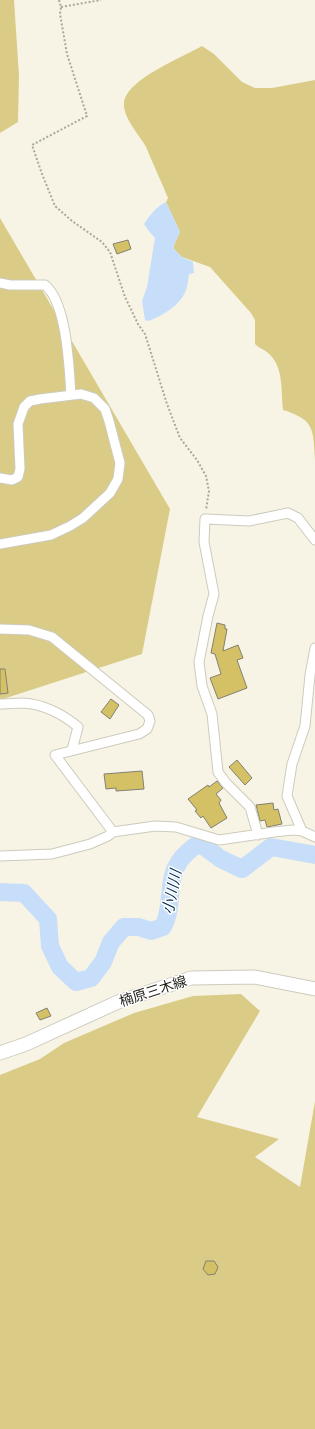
<svg xmlns="http://www.w3.org/2000/svg" width="315" height="1429" font-family="'PT Sans Narrow','Noto Sans JP',sans-serif">
	<style>
		.green { fill: #dacb87 }
		.water { fill: #c7defa }
		.lines { fill: none; stroke-linecap: round; stroke-linejoin: round }
		.river { stroke: #c7defa; stroke-width: 18 }
		.building { fill: #d4c165; stroke: #838074 }
		.minor-casing { stroke: #cdcbbd; stroke-width: 11 }
		.secondary-casing { stroke: #cdcbbd; stroke-width: 15 }
		.path { stroke: #aaa89d; stroke-width: 2; stroke-dasharray: 2 2; stroke-linecap: butt }
		.minor { stroke: #fff; stroke-width: 9 }
		.secondary { stroke: #fff; stroke-width: 13 }
		.labels { text-anchor: middle; stroke-width: 3; stroke-linejoin: round; paint-order: stroke }
		.street-label { font-size: 14px; fill: #1e1d18; stroke: #fff }
		.water-label { font-size: 15px; font-style: italic; fill: #042f59; stroke: #fff }
	</style>
	<rect width="100%" height="100%" fill="#f7f4e6"/>
	<path class="green" d="M0 0H14L19 76 18 122 0 133Z
		M202 46 214 54 242 82 255 88H272L315 80V460C313 429 315 420 283 410 281 391 284 366 268 353 264 349 260 349 255 344V320L251 313 210 267 182 257 174 249V245L180 232 166 202 168 198C161 181 153 164 146 147 139 134 117 112 126 96 136 76 182 57 202 46Z
		M0 218 170 509 142 654 0 700Z
		M241 994 260 1011 197 1117 279 1139 255 1157 300 1187 315 1101V1429H0V1075L40 1059 64 1043 134 1013 193 996Z"/>
	<path class="water" d="M166 202 180 232 174 245V249L182 257 193 262 194 273 189 274C188 279 188 285 186 290 180 306 163 315 149 321L145 320 142 301 147 287 155 238 148 230 144 224C149 216 157 206 166 202Z"/>
	<g class="lines">
		<path class="river" d="M0 892 24 893 48 919 50 946 60 967 76 982 91 978 103 962 111 942 124 927H139L151 931 163 927C174 907 166 881 179 862 184 854 192 848 199 843L221 859 242 869 271 847 315 855"/>
	</g>
	<path class="building" d="M128 240 131 249 117 254 113 244Z
		M217 623 225 625V629H227L223 651 238 645 243 658 237 660 247 688 218 699 210 678 221 674 215 654 211 653Z
		M0 669H5L8 693 0 694Z
		M111 699 119 705 110 719 101 712Z
		M237 760 252 778 245 785 229 767Z
		M142 771 144 789 116 791V788L106 789 104 774Z
		M217 781 223 788 216 794 221 800 219 803 227 818 211 828 203 816 201 818 195 811 197 810 188 799 208 785 209 787Z
		M273 803 274 810 278 809 282 824 267 827 265 820 260 821 256 805Z
		M47 1008 51 1016 40 1020 36 1013Z
		M206 1261H214L218 1267 215 1274 208 1275 203 1269Z"/>
	<g class="lines">
		<defs>
			<path id="minor" d="M0 283 10 285H45C67 303 69 367 71 395
				M0 478 12 480 18 477 20 469 18 424 24 407 30 401 40 399 81 394 94 398 105 409 109 421 120 463 118 479 110 493 83 518 70 526 51 535 0 544
				M0 629 29 630 52 637 148 715 150 721 147 729 139 734 55 755 113 832
				M0 704C7 704 15 703 23 703 43 704 63 714 78 727L72 750
				M302 831 287 796 292 764 305 726 310 675 315 648
				M258 835 250 807 226 783 218 772 212 714 202 686 199 662 208 616 214 594 204 542 205 519 249 521 288 513 298 518 315 540
				M0 856 52 854 90 844 108 836 113 832 155 826 176 827 219 840 274 832 293 830 302 831 315 837"/>
			<path id="secondary" d="M0 1053 26 1044 118 1002 191 978 255 977 315 989"/>
		</defs>
		<use href="#minor" class="minor-casing"/>
		<use href="#secondary" class="secondary-casing"/>
		<path class="path" d="M59 0 61 7 60 14 67 54 87 116 32 145 42 174 55 206 72 221 102 242 110 252 125 297 138 324 145 334 167 404 180 438 197 460 206 476 209 491 206 510
			M61 7 101 0"/>
		<use href="#minor" class="minor"/>
		<use href="#secondary" class="secondary"/>
	</g>
	<g class="labels">
		<g class="street-label">
			<text transform="translate(153 991) rotate(-18)" y="5">楠原三木線</text>
		</g>
		<g class="water-label">
			<text transform="translate(172 892) rotate(-79)" y="5">小川川</text>
		</g>
	</g>
</svg>
